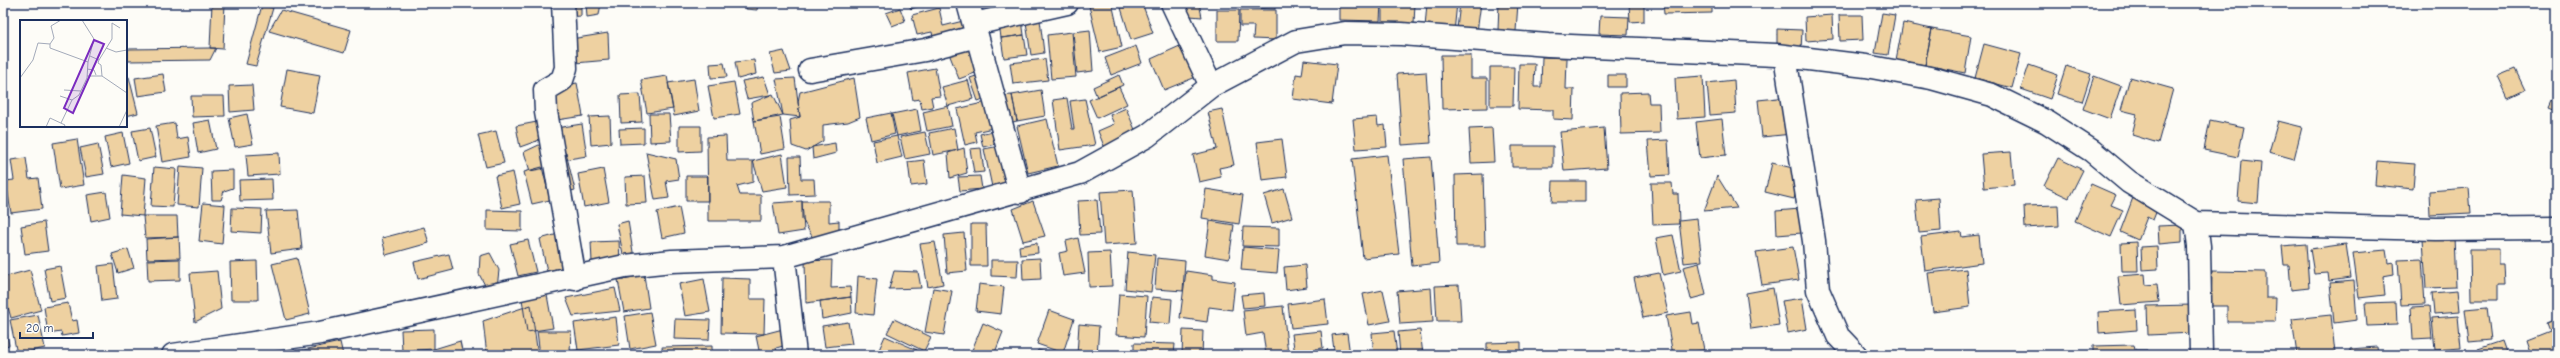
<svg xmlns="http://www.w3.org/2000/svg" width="2560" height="358" font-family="'Comic Neue',sans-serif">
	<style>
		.building { fill: #eed1a1; stroke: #1b2f5e }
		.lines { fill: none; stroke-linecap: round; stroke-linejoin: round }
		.street-casing { stroke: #1b2f5e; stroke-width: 25 }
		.street { stroke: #fdfcf7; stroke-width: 22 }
		.inset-road { fill: none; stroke: #a3aaba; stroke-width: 1 }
		.view { fill: #7b2cbf; fill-opacity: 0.15; stroke: #7b2cbf; stroke-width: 2 }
		.inset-edge { fill: none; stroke: #1b2f5e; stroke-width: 2 }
	</style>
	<rect width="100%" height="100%" fill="#fdfcf7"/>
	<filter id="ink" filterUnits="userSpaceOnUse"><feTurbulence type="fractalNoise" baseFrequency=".025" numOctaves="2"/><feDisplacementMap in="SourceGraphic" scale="8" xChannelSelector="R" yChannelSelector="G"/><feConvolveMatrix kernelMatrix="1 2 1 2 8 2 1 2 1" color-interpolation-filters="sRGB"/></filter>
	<g filter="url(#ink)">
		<path class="building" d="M212 3H225L223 49 210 48Z
			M568 3H581V16L568 17Z
			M586 3H601L599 15 587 17Z
			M747 3H758L757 10 746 9Z
			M908 3H927L911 9Z
			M1101 3H1112L1122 47 1100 52 1089 6Z
			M1119 3H1135L1121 8Z
			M1135 3H1142L1153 33 1131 40 1121 8Z
			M1142 3H1151L1152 5 1144 7Z
			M1183 3H1199L1202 17 1190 16Z
			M1250 3H1275V9L1250 8Z
			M1339 3H1381L1380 21 1339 20Z
			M1382 3H1415L1414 24H1382Z
			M1427 3H1457L1454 32 1425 28Z
			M1460 3H1481L1477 32 1457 29Z
			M1499 3H1527H1518L1516 31 1498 30Z
			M1629 3H1644V21L1630 22Z
			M1663 3H1712V13L1664 14Z
			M262 5 273 8 256 66 246 64Z
			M900 8 905 21 892 26 886 13Z
			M939 8 943 26 963 21 966 35 934 43 932 32 917 35 912 15Z
			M281 10 351 30 344 53 269 31Z
			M1217 10H1239L1238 41H1217Z
			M1240 10H1276V40L1253 39 1254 26H1240Z
			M1882 13 1895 15 1888 55 1875 53Z
			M1832 15 1833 39 1806 41 1805 17Z
			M1839 15H1862L1863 40 1840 41Z
			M1600 16 1629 17 1628 35 1599 34Z
			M1022 20 1024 35 1001 38 999 23Z
			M1040 20 1044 53 1031 55 1026 22Z
			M1903 23 1932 29 1925 65 1896 60Z
			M1777 29 1802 30 1801 51H1777Z
			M1932 29 1971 36 1965 73 1925 65Z
			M1090 30 1093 71 1077 73 1073 32Z
			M1072 32 1076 77 1051 79 1047 35Z
			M608 33 609 60 575 63 571 39Z
			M1024 35 1027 55 1004 58 1001 38Z
			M972 42 983 70 959 79 948 51Z
			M1984 44 2021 54 2012 88 1975 78Z
			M1182 45 1196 77 1164 90 1151 59Z
			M1136 46 1142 63 1111 75 1105 58Z
			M210 48H216L210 60 128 61V49Z
			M784 51 791 71 775 73 770 54Z
			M1441 55H1471V78H1487V108L1442 109Z
			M1542 57 1567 58 1566 89H1574L1573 120 1553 119V110L1518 109 1519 64H1535L1534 87H1541Z
			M1045 59 1048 80 1013 84 1010 63Z
			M754 60 756 74 738 79 735 62Z
			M1304 60 1337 64 1332 104 1293 99 1296 74 1302 75Z
			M724 63 727 77 711 78 710 64Z
			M2029 65 2058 75 2050 99 2021 89Z
			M2066 66 2091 74 2082 102 2057 94Z
			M1490 67H1514L1513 106H1490Z
			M935 68 940 96 931 97 933 107 922 109 920 99 913 100 908 73Z
			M287 69 320 75 313 113 280 107Z
			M2515 69 2525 90 2508 98 2498 76Z
			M1426 72 1431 143 1402 145 1397 74Z
			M985 73 992 96 978 101 970 78Z
			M163 74 166 92 138 96 135 78Z
			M1119 75 1123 85 1097 97 1093 87Z
			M1608 75H1626V87H1608Z
			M667 76 673 109 647 113 641 80Z
			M1703 76 1705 117 1677 119 1675 78Z
			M2094 76 2121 86 2110 119 2083 109Z
			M126 77H129L138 113 126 116Z
			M764 77 770 95 747 99 742 81Z
			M2130 77 2173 89 2158 143 2132 135 2137 114 2121 110Z
			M795 78 800 117 783 115 776 79Z
			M854 78 860 117 848 122 823 125V141L806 151 792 146 790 120 800 117 798 102 800 92Z
			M694 79 699 111 674 116 668 83Z
			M968 80 973 99 948 106 942 87Z
			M1734 80 1736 113 1710 115 1707 83Z
			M734 82 740 114 714 118 708 86Z
			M577 83 583 116 557 120 551 88Z
			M252 85 254 110 230 112 229 86Z
			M1119 87 1127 104 1097 118 1089 100Z
			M1041 90 1045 116 1017 121 1012 95Z
			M1648 92 1649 103H1659L1660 133 1621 134 1620 93Z
			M640 94 642 122 621 123 620 95Z
			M773 94 783 115 754 121 751 103Z
			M1012 95 1017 121 1004 124 999 96Z
			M191 96H224L225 116 192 117Z
			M1788 97 1792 134 1762 137 1758 100Z
			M1067 98 1072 129H1074L1070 101 1085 99 1095 145 1060 150 1053 100Z
			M991 101 997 127 975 132 977 142 965 145 957 109Z
			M2551 101 2557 103 2555 111 2548 108Z
			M948 106 952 126 927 131 923 112Z
			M1126 108 1138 137 1106 151 1098 131 1114 124 1110 115Z
			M917 109 921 131 897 136 892 114Z
			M1222 109 1234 165 1219 168 1221 177 1199 182 1193 155 1217 149 1208 112Z
			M891 113 895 134 871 140 866 118Z
			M247 114 253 144 235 147 229 118Z
			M649 114H669L671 141 650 142Z
			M610 116 611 143 591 145 589 117Z
			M780 117 785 149 760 154 754 121Z
			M1377 117 1378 126 1385 125 1387 147 1356 149 1353 119Z
			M1047 119 1058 166 1028 173 1017 126Z
			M1722 119 1726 155 1700 158 1696 122Z
			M210 120 216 149 198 153 193 123Z
			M2210 120 2244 127 2238 157 2204 150Z
			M542 121 545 138 520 147 516 126Z
			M2278 121 2302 127 2294 159 2269 152Z
			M175 123 177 139 188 137 191 157 162 162 156 126Z
			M582 124 587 156 562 160 556 128Z
			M679 126H701V151L679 152Z
			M150 128 156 157 138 161 132 131Z
			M644 128V143L620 144 619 129Z
			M954 128 958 150 933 155 929 133Z
			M1492 128 1494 162 1471 163 1469 129Z
			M1604 128 1607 168 1564 171 1560 132Z
			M1001 129 1004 142 983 147 980 134Z
			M496 131 504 163 486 167 478 135Z
			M925 132 930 154 905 159 900 137Z
			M123 133 129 163 111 167 105 137Z
			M726 136 727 161H753V182L737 186 740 195H761V221H708L707 137Z
			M897 136 902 157 877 163 873 141Z
			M77 139 84 185 60 189 53 143Z
			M1282 139 1287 177 1262 180 1257 142Z
			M1668 140 1670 175 1651 176 1648 141Z
			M835 143 836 153 813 159 812 147Z
			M98 144 104 174 86 177 80 148Z
			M541 144 551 167 530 171 524 152Z
			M1005 145 1013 183 992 187 984 149Z
			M1512 146H1553V167H1512Z
			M964 148 967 173 950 178 948 153Z
			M981 148 984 172 974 173 970 149Z
			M646 152 676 159 679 179 666 181 669 198 655 200Z
			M2011 152 2014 185 1984 188 1981 154Z
			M279 153 280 174 248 176 246 155Z
			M556 153H566L575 190 563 193Z
			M782 154 787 187 762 191 753 161Z
			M1387 155 1399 254 1363 258 1352 159Z
			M789 157H800L801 179H814L815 194 790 195Z
			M1431 157 1439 263 1412 266 1403 159Z
			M26 158 29 179 38 178 42 209 11 213 6 181 14 180 11 160Z
			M2058 158 2083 170 2069 198 2044 186Z
			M924 160 927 184 911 186 908 162Z
			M2241 161 2261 163 2258 203 2238 201Z
			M2377 161 2415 164 2413 189 2375 185Z
			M1772 163 1801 170 1794 199 1765 192Z
			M180 166 202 168 199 207 177 205Z
			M154 167 176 169 173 207 151 206Z
			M542 167 550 200 532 204 524 172Z
			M603 169 609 202 584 207 578 174Z
			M233 170V188L224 191 221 200H212L211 171Z
			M513 172 520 204 502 208 495 176Z
			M1483 174 1485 246H1456L1455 175Z
			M123 175 146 178 143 216 120 214Z
			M645 176 647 203 626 204 625 177Z
			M686 176H708V201H686Z
			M980 176 982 189 960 191 958 177Z
			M1717 176 1737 208 1704 211Z
			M272 179 273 200 240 201 239 180Z
			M1553 181H1586V202H1552Z
			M1651 183H1672L1673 194H1678L1679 224 1653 225Z
			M2091 184 2116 195 2111 205 2123 210 2111 237 2075 221Z
			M2469 188 2471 213 2430 215 2429 191Z
			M1206 189 1243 195 1239 224 1202 218Z
			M1284 189 1292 217 1272 223 1264 195Z
			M1133 190 1137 243 1104 245 1100 192Z
			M3 191 7 216 3 217Z
			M106 192 110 217 91 221 87 195Z
			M2134 195 2159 205 2153 220 2147 217 2138 240 2120 232Z
			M1939 198 1941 231 1919 233 1916 200Z
			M1097 200 1100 234 1080 235 1078 201Z
			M802 201 804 231 778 235 773 203Z
			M802 201H829V222L839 221V237L813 238 802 219Z
			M1033 201 1045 236 1023 241 1013 209Z
			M203 203 225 205 222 244 199 241Z
			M2058 205 2059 226 2025 228 2024 206Z
			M679 207 684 233 662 238 657 212Z
			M232 208 262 209 261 233 231 231Z
			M1800 209 1802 233 1777 235 1776 211Z
			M298 210 302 249 271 253 266 211Z
			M487 210 522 211V231L487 230Z
			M143 216H177L178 237 145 238Z
			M1697 219 1702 261 1684 263 1679 221Z
			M628 221 634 258 624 259 617 224Z
			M1210 221 1234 225 1229 259 1205 255Z
			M44 222 48 251 25 254 21 226Z
			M971 224H986L987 266H971Z
			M2182 225V242L2159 244 2158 226Z
			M424 227 429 243 386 255 382 238Z
			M1243 227 1279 228V247L1242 246Z
			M1961 232 1962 237 1979 235 1982 263 1925 271 1921 237Z
			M964 233 967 271 947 273 944 235Z
			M558 234 565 267 547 271 540 239Z
			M1673 235 1681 271 1663 275 1656 238Z
			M179 237 180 258 147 259 146 239Z
			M2454 237 2456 287 2426 288 2423 239Z
			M1078 238 1085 273 1063 276 1059 253 1068 251 1066 241Z
			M528 240 536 272 518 276 510 244Z
			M619 241 620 262H592L591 242Z
			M935 242 943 284 928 287 920 244Z
			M2137 242 2138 271H2122L2121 243Z
			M1037 243 1038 253 1020 255 1019 246Z
			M2306 244 2309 288 2291 290 2289 265H2284L2282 246Z
			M2346 244 2351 278 2329 281 2328 273 2314 274 2310 249Z
			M2157 246 2158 269 2142 270 2141 247Z
			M1243 247 1279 250 1277 273 1241 270Z
			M1793 247 1799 280 1762 285 1756 252Z
			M128 249 134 268 118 273 112 254Z
			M2470 249H2499V264H2504L2505 284H2498V300H2471Z
			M2386 250 2388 263 2393 262 2394 275 2383 277 2385 295 2359 298 2353 253Z
			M1110 252 1112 286 1089 287 1088 253Z
			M1128 252 1155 255 1151 292 1125 289Z
			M490 253 499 270 497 288 488 291 479 274 480 256Z
			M449 254 453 270 418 279 414 262Z
			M297 258 310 314 286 320 272 264Z
			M1040 258 1041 279 1023 280 1022 259Z
			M1157 258 1185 261 1183 291 1155 289Z
			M180 259V280L148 281 147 260Z
			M2422 259 2425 304 2401 305 2398 260Z
			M832 260 831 288 850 287 851 297 806 303 805 261Z
			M991 260H1018L1017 277 991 276Z
			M257 261 258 300H231L230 262Z
			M1699 263 1706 295 1691 299 1683 267Z
			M113 264 117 299 102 301 98 266Z
			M1305 265 1307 287 1286 290 1284 267Z
			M60 266 66 298 50 301 44 269Z
			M1966 269 1970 307 1933 312 1928 273Z
			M30 270 41 310 11 318 3 289V277Z
			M217 271 221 309 195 322 190 273Z
			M894 271 918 272 921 288 889 289Z
			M1186 271 1213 275V279L1235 282 1232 310 1209 307 1207 322 1180 318Z
			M2212 271 2266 272V298H2276L2275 322H2227V306H2211Z
			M1659 273 1668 313 1643 318 1634 278Z
			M2145 274 2146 285 2157 284 2159 302 2121 305 2118 276Z
			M644 275 649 308 624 312 618 280Z
			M858 276 877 279 873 315 856 313Z
			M722 278 750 279V299H765L764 334 721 333Z
			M704 279 710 312 685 316 679 284Z
			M2354 281 2357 320 2334 323 2330 283Z
			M979 284 1004 287 1001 314 976 311Z
			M1459 285 1461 321H1437L1435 286Z
			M615 288 620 311 573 316 566 298Z
			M933 288 952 291 944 335 925 332Z
			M1431 288 1433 322 1400 324 1397 291Z
			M1773 288 1779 325 1751 329 1746 293Z
			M1383 290 1390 321 1369 325 1363 294Z
			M2457 291 2459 312 2434 314 2432 293Z
			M1264 293 1265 306 1243 308 1241 295Z
			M1119 294 1147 296 1144 337 1116 335Z
			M547 295 553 328 527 332 522 299Z
			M851 297 852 313 822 319 820 301Z
			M1152 297 1172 299 1170 324 1149 322Z
			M1802 298 1807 329 1788 333 1782 301Z
			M1325 299 1328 324 1291 328 1288 304Z
			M2396 302 2397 325 2367 326 2365 303Z
			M68 303 72 321 77 320 79 333 62 336 61 332 48 334 44 307Z
			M531 305 538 355H487L483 321Z
			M2192 305 2194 333 2148 335 2147 306Z
			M1283 306 1288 355H1266L1263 333 1246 336 1243 310Z
			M2429 306 2432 338 2413 339 2411 307Z
			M2487 307 2491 340 2469 342 2465 309Z
			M1049 310 1074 319 1063 353 1037 344Z
			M2136 310 2137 330 2099 333 2098 312Z
			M650 312 656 344 630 349 625 316Z
			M1691 312 1693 324 1699 323 1704 350 1673 355 1666 316Z
			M38 315 45 348 17 354 10 320Z
			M2331 315 2335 354 2297 355 2292 319Z
			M3 316 9 345 3 347Z
			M2458 316 2461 348 2435 350 2432 318Z
			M616 317 619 345 578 350 574 323Z
			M675 319 710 320 709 340 674 339Z
			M894 319 931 337 924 351 887 333Z
			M2557 319V355H2532L2527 340 2550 331 2547 323Z
			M848 322 852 344 825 347 822 326Z
			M983 323 1003 332 994 355H970Z
			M1079 324 1099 326 1097 355H1077Z
			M434 329V349L402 351 401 330Z
			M783 329 787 345 776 348 778 355H760L756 336Z
			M1183 330 1203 331 1202 355H1182Z
			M1420 330 1423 355H1400L1398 332Z
			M537 331H571L570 352 540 355Z
			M1321 331 1323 348 1316 349 1317 355H1295L1292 334Z
			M1394 331 1397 355H1374L1372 333Z
			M1347 333 1350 355H1319L1318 351 1334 350 1332 335Z
			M885 336 917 350 915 355H885L878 352Z
			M460 341 463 355H435L434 349Z
			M2502 341 2507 355H2480L2478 349Z
			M340 342 343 355H300L299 351Z
			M1521 342V355H1487V343Z
			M1134 343 1175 344 1174 355H1134Z
			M2134 345 2135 350H2148V355H2093V346Z
			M712 346V355H663L662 347Z
			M2377 347 2378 355H2350V349Z
			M578 350V355H559L570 352Z
			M1038 350 1057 355H1036Z
			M858 351V355H829V352Z
			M616 354 649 355H616Z"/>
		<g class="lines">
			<defs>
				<path id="street" d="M563 3 566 68 562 80 545 90 546 112 575 279
					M968 3 1020 192
					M1172 3 1211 86
					M974 24 1067 3
					M1785 56 1814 241 1818 290 1838 336 1856 355
					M810 70 925 50 977 36
					M2196 223 2199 246 2201 355
					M784 257 795 355
					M173 355 320 333 625 266 672 261 784 257 1080 173 1147 136 1211 86 1296 41 1345 33 1401 34 1548 45 1776 55 1866 66 1931 78 1992 95 2047 122 2092 151 2129 182 2196 223 2436 229 2557 228"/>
			</defs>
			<use href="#street" class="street-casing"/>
			<use href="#street" class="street"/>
		</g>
	</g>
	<g transform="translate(20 20)">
		<rect width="107" height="107" fill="#fdfcf7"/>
		<path class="inset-road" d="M30 24V28L68 42M86 28 96 32 107 30M70 36 79 40 78 43 81 45 82 56M79 40 92 19V3L100 8M67 49 74 50 76 55M67 56H82L107 73M0 58 13 40 18 23 30 24 34 18 31 6 41 0M44 70 61 71M40 76 52 80M41 103 52 80 59 75 67 58 68 42 74 19 62 0M26 107 30 98 45 105 44 107M99 107 107 90"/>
		<path class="view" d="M74 20 84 24 53 93 44 88Z"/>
		<rect width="107" height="107" class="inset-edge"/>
	</g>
	<rect width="2560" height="358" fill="none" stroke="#fdfcf7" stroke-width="16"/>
	<rect x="8" y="8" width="2544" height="342" fill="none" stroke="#1b2f5e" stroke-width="1.5" filter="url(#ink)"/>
	<path d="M20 332v6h73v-6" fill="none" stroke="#1b2f5e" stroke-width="2"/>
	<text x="26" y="332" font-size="12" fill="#1b2f5e" stroke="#fdfcf7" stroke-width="3" paint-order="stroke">20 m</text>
</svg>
